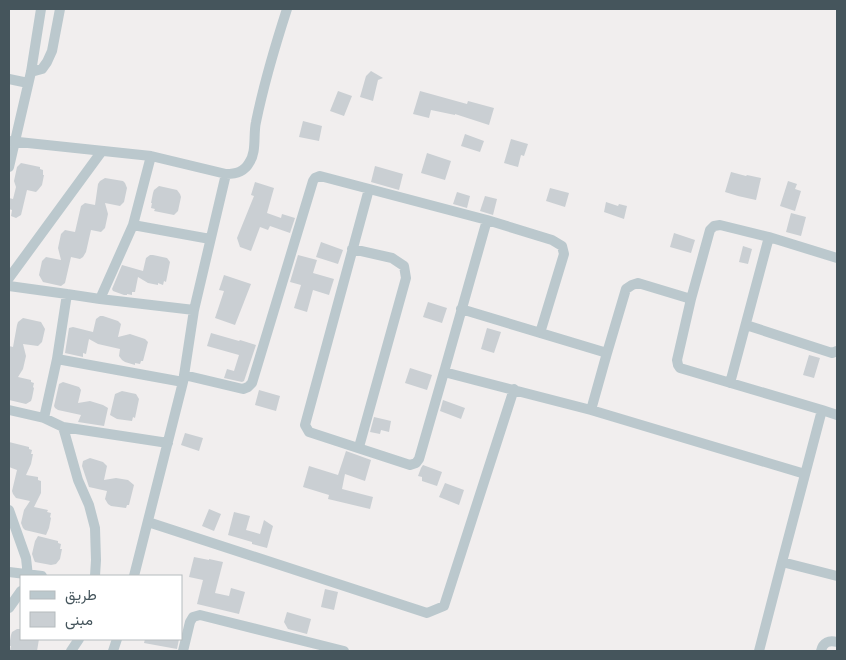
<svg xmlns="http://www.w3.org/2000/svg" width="846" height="660" font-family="'Public Sans',Vazirmatn,sans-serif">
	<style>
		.building { fill: #cacfd3 }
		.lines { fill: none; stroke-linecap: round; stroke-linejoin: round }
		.minor { stroke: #bbc8cd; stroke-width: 10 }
	</style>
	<rect width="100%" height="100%" fill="#f1eeee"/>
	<path class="building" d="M371 71 383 78 378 80 373 101 360 97 366 76Z
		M338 91 352 96 344 116 330 111Z
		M420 91 467 104 468 101 494 108 489 125 455 114V115L431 110 429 118 413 114Z
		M303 121 322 126 319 141 299 137Z
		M465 134 484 141 480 152 461 146Z
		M511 139 528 144 524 156 521 155 518 167 504 163Z
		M427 153 451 161 445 180 421 173Z
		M21 163 40 167V169L43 170V175H44L42 185 38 190 36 192 27 190 22 211 21 215 16 218 11 216 12 210 9 209V198L13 199 16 187 14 181 17 167Z
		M375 166 403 174 399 190 371 182Z
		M731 172 746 176 747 175 761 178 756 200 738 196 725 192Z
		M105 178 123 181 125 183 127 188 124 202 120 206 105 203 108 214 105 228 101 232 91 230 86 252 83 257 80 259 71 257 65 283 61 286 43 282 39 275 42 261 46 257 61 260 58 248 61 234 65 230 75 232 81 206 85 203 95 205 98 184 100 181Z
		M788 181 797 184 795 189 801 191 795 211 780 206Z
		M255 182 274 188 267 213 281 218 282 214 295 218 290 233 270 226 268 230 260 227 251 251 240 247 237 238 254 196 251 195Z
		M159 186 177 190 180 194 181 197 178 211 174 215 154 211 155 209 151 208 152 203H151L153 193 154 190Z
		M550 188 569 193 565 207 546 201Z
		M457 192 470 196 467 208 453 204Z
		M485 196 497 199 493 215 480 211Z
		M606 202 618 206 619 204 627 206 624 219 604 212Z
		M791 213 806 217 801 236 786 232Z
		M674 233 695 240 691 253 670 247Z
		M321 242 343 250 338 264 316 257Z
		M743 246 752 249 748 264 739 262Z
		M150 255H153L167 258 170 262 166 282 164 281 163 285 158 283V285L148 283 138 277 135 292H132V295L127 294V295H124L113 291 112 289 122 265 143 271 146 258Z
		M298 255 317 260 313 273 334 279 329 295 313 290 307 312 294 308 301 285 290 282Z
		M224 275 251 284 235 325 215 318 224 291 219 290Z
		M428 302 447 308 442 323 423 317Z
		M100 316H103L118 321 121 324 118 337 130 334 145 339 148 342 143 361H141L140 364 135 363V365L125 362 122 360 119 356 120 349 98 344 89 339 86 354 83 353V357L65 353 69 328 73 327 93 332 96 319Z
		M23 318 41 322 45 329 42 342 38 346 23 344 26 356 23 369 18 377 31 380V382L34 383 33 387 34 388 32 398 31 401 26 404 9 400V346L13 347 17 325 18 322Z
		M487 328 501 332 494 353 481 349Z
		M211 333 239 341 240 340 256 345 244 381 242 382 224 378 227 369 234 371 239 355 207 346Z
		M809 355 820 358 814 378 803 375Z
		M410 368 432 375 427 390 405 383Z
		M63 382 79 387 81 390 78 403 90 401 103 405 108 408 104 426 78 422 81 415 58 410 55 408 54 406 59 384Z
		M259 390 280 396 276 411 255 405Z
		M122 391 136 394 139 399 135 418 133 417 132 421 117 419 110 415 115 394Z
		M443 400 465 408 461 419 440 411Z
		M374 417 391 421 389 432 381 430 380 434 370 432Z
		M185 433 203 438 199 451 181 445Z
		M9 442 29 447V449L32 450 31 454H33L31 464 26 475 38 477V480L41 481V493L34 507 48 510 47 512 51 513 50 517 51 518 49 528 46 535 25 530 23 528 21 523 24 510 30 501 16 498 13 494 12 491 17 470 9 467Z
		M346 451 371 460 365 481 345 474 342 489 373 497 370 509 328 499 329 495 303 487 309 466 338 475Z
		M90 458 103 462 107 466 104 480 116 478 128 480 134 485 129 505H127L126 508 111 506 108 504 105 499 107 491 89 487 82 466 83 461Z
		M423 465 442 472 437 486 422 481V477L418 476 421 468Z
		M445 483 464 490 459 505 439 497Z
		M209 509 221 514 214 531 202 526Z
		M234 512 250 516 246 530 260 534 264 520 273 526 267 548 252 544V542L228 535Z
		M38 536 58 541V543L61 544 60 549H62L60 559 56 564 51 565 35 562 34 560 32 554 35 541Z
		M194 557 209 560V559L223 562 215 593 229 596 231 588 245 592 239 614 197 604 203 580 189 577Z
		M325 589 338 592 334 610 321 607Z
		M287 612 311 619 307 634 288 629 284 622Z
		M17 629H21V639H39L37 651H14L10 650 11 646H9L11 635 12 632Z
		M145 639H179L177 649 144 643Z"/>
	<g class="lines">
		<path class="minor" d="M31 72 42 69 47 62 52 51 60 9
			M9 79 28 83
			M9 141 151 156 226 174C236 174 244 172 249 163 257 152 253 135 256 122 264 83 275 46 287 9
			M9 167 31 72 41 9
			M369 189 305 425 309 432 410 465 416 463 419 459 444 372
			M487 220 444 372 591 410
			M133 225 210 239
			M769 237 837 258
			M352 249 392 258 404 266 406 278 359 447
			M9 278 102 151
			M9 286 67 294 100 299 194 310
			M100 299 133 225 151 156
			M691 299 638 283 632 285 626 289 607 353 591 410 805 474
			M461 309 607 353
			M746 325 832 353 837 351
			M57 359 183 382
			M184 375 243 389 248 387 252 383 313 181 315 178 320 176 487 220 552 240 562 246 564 254 540 333
			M730 383 769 237 720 225 714 226 710 230 691 299 677 360 678 365 680 368 822 410
			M9 410 44 418 63 427 168 443
			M44 418 57 359 67 294
			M63 427 78 480 89 505 95 528 96 560 95 576
			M9 510 26 558 28 576
			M148 522 427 613 444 606 514 389
			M782 562 822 410 837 415
			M9 572 42 576
			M134 576 183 382 194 310 226 174
			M9 608 21 591
			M71 651 79 639
			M113 651 117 639
			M183 651 190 622 193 617 200 615 344 651
			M759 651 782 562 837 576
			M821 651C823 642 829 640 837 642"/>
	</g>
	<rect width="846" height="660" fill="none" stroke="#45555c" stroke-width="20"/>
	<rect x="20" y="575" width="162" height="65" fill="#ffffff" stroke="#b5bbbe"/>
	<rect x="30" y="591" width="25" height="8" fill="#bbc8cd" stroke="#b5bbbe"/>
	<text x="65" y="600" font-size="15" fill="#45555c">طريق</text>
	<rect x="30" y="612" width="25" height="15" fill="#cacfd3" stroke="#b5bbbe"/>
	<text x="65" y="625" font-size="15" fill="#45555c">مبنى</text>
</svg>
